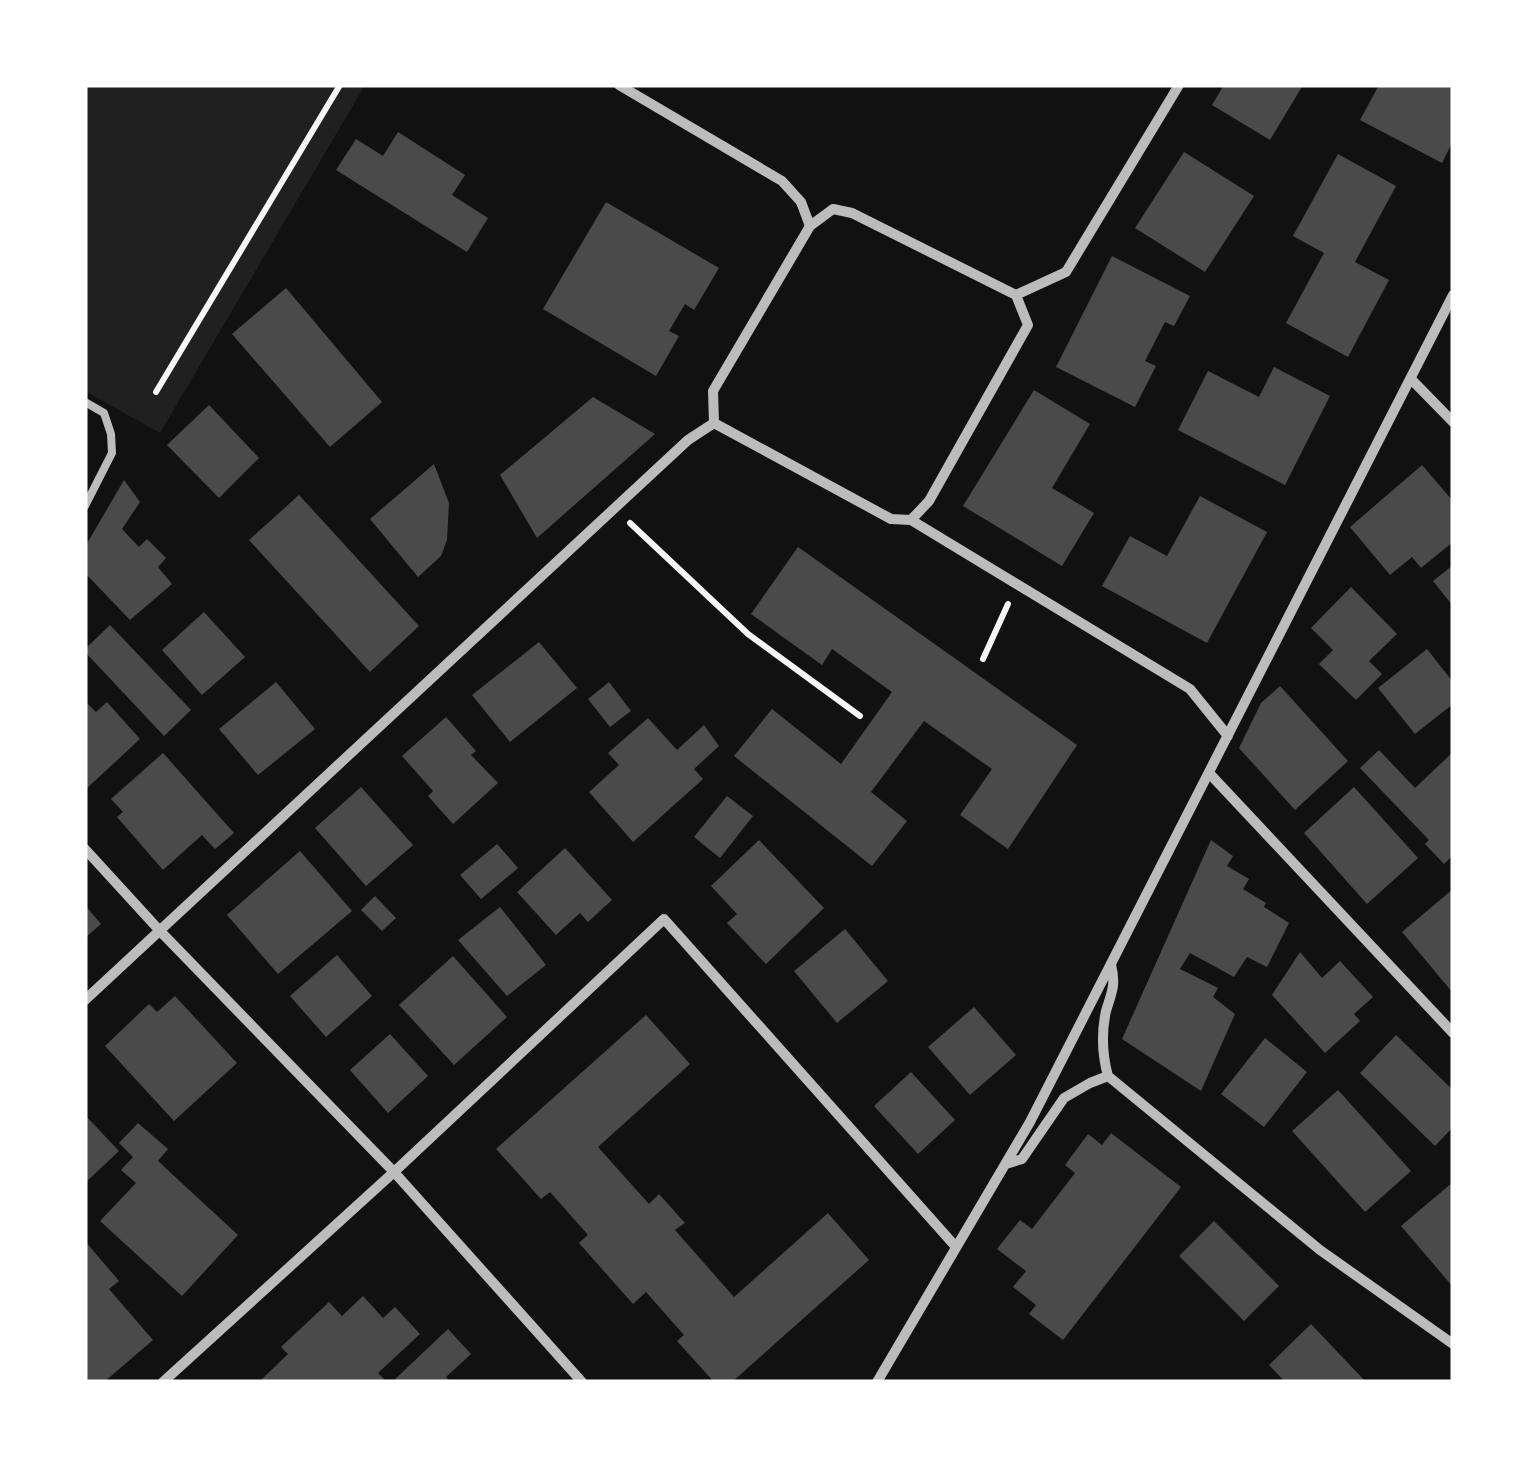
<svg xmlns="http://www.w3.org/2000/svg" width="1538" height="1467" font-family="'PT Sans Narrow',sans-serif">
	<style>
		.green { fill: #202020 }
		.building { fill: #4a4a4a }
		.lines { fill: none; stroke-linecap: round; stroke-linejoin: round }
		.path { stroke: #f5f5f5; stroke-width: 6 }
		.service { stroke: #bcbcbc; stroke-width: 8 }
		.minor { stroke: #bcbcbc; stroke-width: 10 }
	</style>
	<rect width="100%" height="100%" fill="#111"/>
	<path class="green" d="M85 85H365L160 433 85 391Z"/>
	<path class="building" d="M1224 85H1303L1270 140 1212 105Z
		M1379 85H1453V141L1442 163 1360 120Z
		M398 132 465 175 452 195 488 218 467 252 336 170 356 139 383 156Z
		M1184 152 1254 196 1205 272 1135 228Z
		M1338 154 1396 186 1355 262 1389 280 1348 357 1286 323 1324 253 1293 236Z
		M606 202 719 268 694 310 685 304 669 331 679 336 656 376 543 309Z
		M1112 256 1190 296 1174 326 1165 322 1145 361 1156 366 1135 407 1056 367Z
		M286 288 382 402 330 447 232 334Z
		M1274 367 1330 396 1285 485 1178 430 1208 371 1259 397Z
		M1034 390 1090 424 1052 488 1094 513 1062 566 963 506Z
		M593 397 655 434 537 538 500 475Z
		M209 405 259 458 219 498 167 445Z
		M434 464 449 503 447 540 441 556 418 577 370 519Z
		M1422 465 1453 501V542L1421 568 1412 557 1390 575 1350 527Z
		M124 480 140 502 122 529 139 547 147 539 166 558 158 567 172 584 130 620 85 573V547Z
		M299 495 419 626 370 672 249 540Z
		M1200 496 1267 532 1207 643 1102 586 1130 536 1167 556Z
		M798 547 1077 745 1008 849 960 815 992 769 924 721 871 792 907 821 872 866 734 756 772 709 841 764 892 692 832 649 822 665 751 614Z
		M1453 565V606L1433 581Z
		M1351 587 1397 634 1369 661 1382 674 1356 700 1319 664 1333 650 1311 628Z
		M204 612 245 657 202 695 162 650Z
		M110 625 191 710 164 736 85 652V649Z
		M539 642 577 688 510 742 472 695Z
		M1427 649 1453 682V704L1415 734 1378 688Z
		M276 682 315 729 258 775 219 729Z
		M609 682 631 711 610 727 588 699Z
		M1280 686 1348 761 1295 810 1239 748 1261 703Z
		M85 701 96 712 107 702 140 739 85 790Z
		M446 717 476 751 471 755 498 783 453 824 428 796 433 791 402 756Z
		M648 718 677 750 704 725 719 746 694 769 703 779 633 842 589 792 619 765 608 753Z
		M1379 750 1415 788 1453 752V855L1444 864 1425 844 1429 840 1360 768Z
		M163 753 234 833 215 849 202 835 163 870 117 817 123 812 111 799Z
		M361 787 413 845 366 886 315 828Z
		M1354 787 1418 858 1367 904 1304 833Z
		M727 796 753 816 720 858 694 837Z
		M759 840 824 908 766 964 727 923 737 914 711 886Z
		M1211 840 1233 856 1227 866 1249 879 1243 889 1266 903 1264 907 1289 923 1267 967 1247 957 1234 977 1190 953 1180 969 1218 988 1213 997 1235 1014 1201 1091 1122 1039Z
		M497 844 518 868 481 899 460 875Z
		M565 848 612 900 588 922 580 913 556 935 517 892Z
		M300 851 352 911 278 974 227 915Z
		M1453 889V993L1402 932Z
		M375 896 396 918 382 931 361 910Z
		M85 905 101 924 85 938Z
		M500 907 546 965 507 996 458 940Z
		M845 929 888 981 837 1023 794 971Z
		M1300 952 1322 978 1340 961 1373 997 1354 1014 1360 1021 1325 1053 1272 995Z
		M337 955 372 996 326 1037 290 996Z
		M453 956 507 1017 454 1065 399 1005Z
		M175 996 237 1063 174 1121 105 1046 149 1004 157 1012Z
		M974 1007 1016 1055 970 1095 928 1047Z
		M646 1015 690 1064 598 1147 649 1204 659 1194 685 1223 675 1230 734 1297 828 1213 869 1260 732 1382H714L677 1341 684 1335 646 1292 633 1304 579 1243 588 1235 550 1192 541 1199 496 1149Z
		M390 1034 428 1076 388 1113 350 1070Z
		M1396 1035 1453 1090V1127L1435 1146 1360 1073Z
		M1265 1038 1307 1072 1264 1127 1221 1094Z
		M911 1072 955 1120 918 1154 874 1106Z
		M1338 1090 1411 1171 1365 1212 1292 1131Z
		M85 1115 119 1151 85 1183Z
		M138 1123 168 1149 158 1161 238 1235 182 1296 100 1221 136 1183 121 1170 133 1157 119 1143Z
		M1111 1133 1181 1187 1063 1340 1029 1314 1036 1305 1013 1287 1026 1271 997 1249 1020 1220 1032 1229 1075 1173 1065 1165 1088 1134 1102 1145Z
		M1453 1182V1287L1401 1226Z
		M1214 1221 1279 1286 1244 1321 1179 1256Z
		M85 1241 119 1281 109 1289 153 1340 104 1382H85Z
		M363 1296 383 1318 395 1307 420 1334 378 1373 387 1382H263L261 1380 288 1354 281 1347 329 1302 342 1316Z
		M1311 1324 1366 1382H1285L1269 1365Z
		M448 1329 471 1354 446 1377 451 1382H392Z"/>
	<g class="lines">
		<path class="path" d="M156 392 340 85
			M630 523 748 634 860 716
			M983 659 1008 604"/>
		<path class="service" d="M85 402 104 413 111 434 112 453 85 506"/>
		<path class="minor" d="M619 85 782 181 801 202 810 226
			M833 209 852 213 1016 295 1028 325 929 501 911 520 891 519 714 423 713 391 810 226Z
			M1016 295 1066 272 1179 85
			M1411 379 1453 422
			M911 520 1190 689 1228 736
			M1209 773 1453 1033
			M85 849 160 931 394 1172 582 1382
			M1111 964C1116 986 1112 991 1106 1011 1101 1034 1102 1054 1108 1076L1320 1250 1453 1344
			M85 1000 688 440 714 423
			M1006 1164 1022 1159 1064 1098 1090 1083 1108 1076
			M163 1382 394 1172 664 919 956 1247
			M877 1382 1030 1122 1453 295"/>
	</g>
	<rect width="1538" height="1467" fill="none" stroke="#ffffff" stroke-width="175"/>
</svg>
